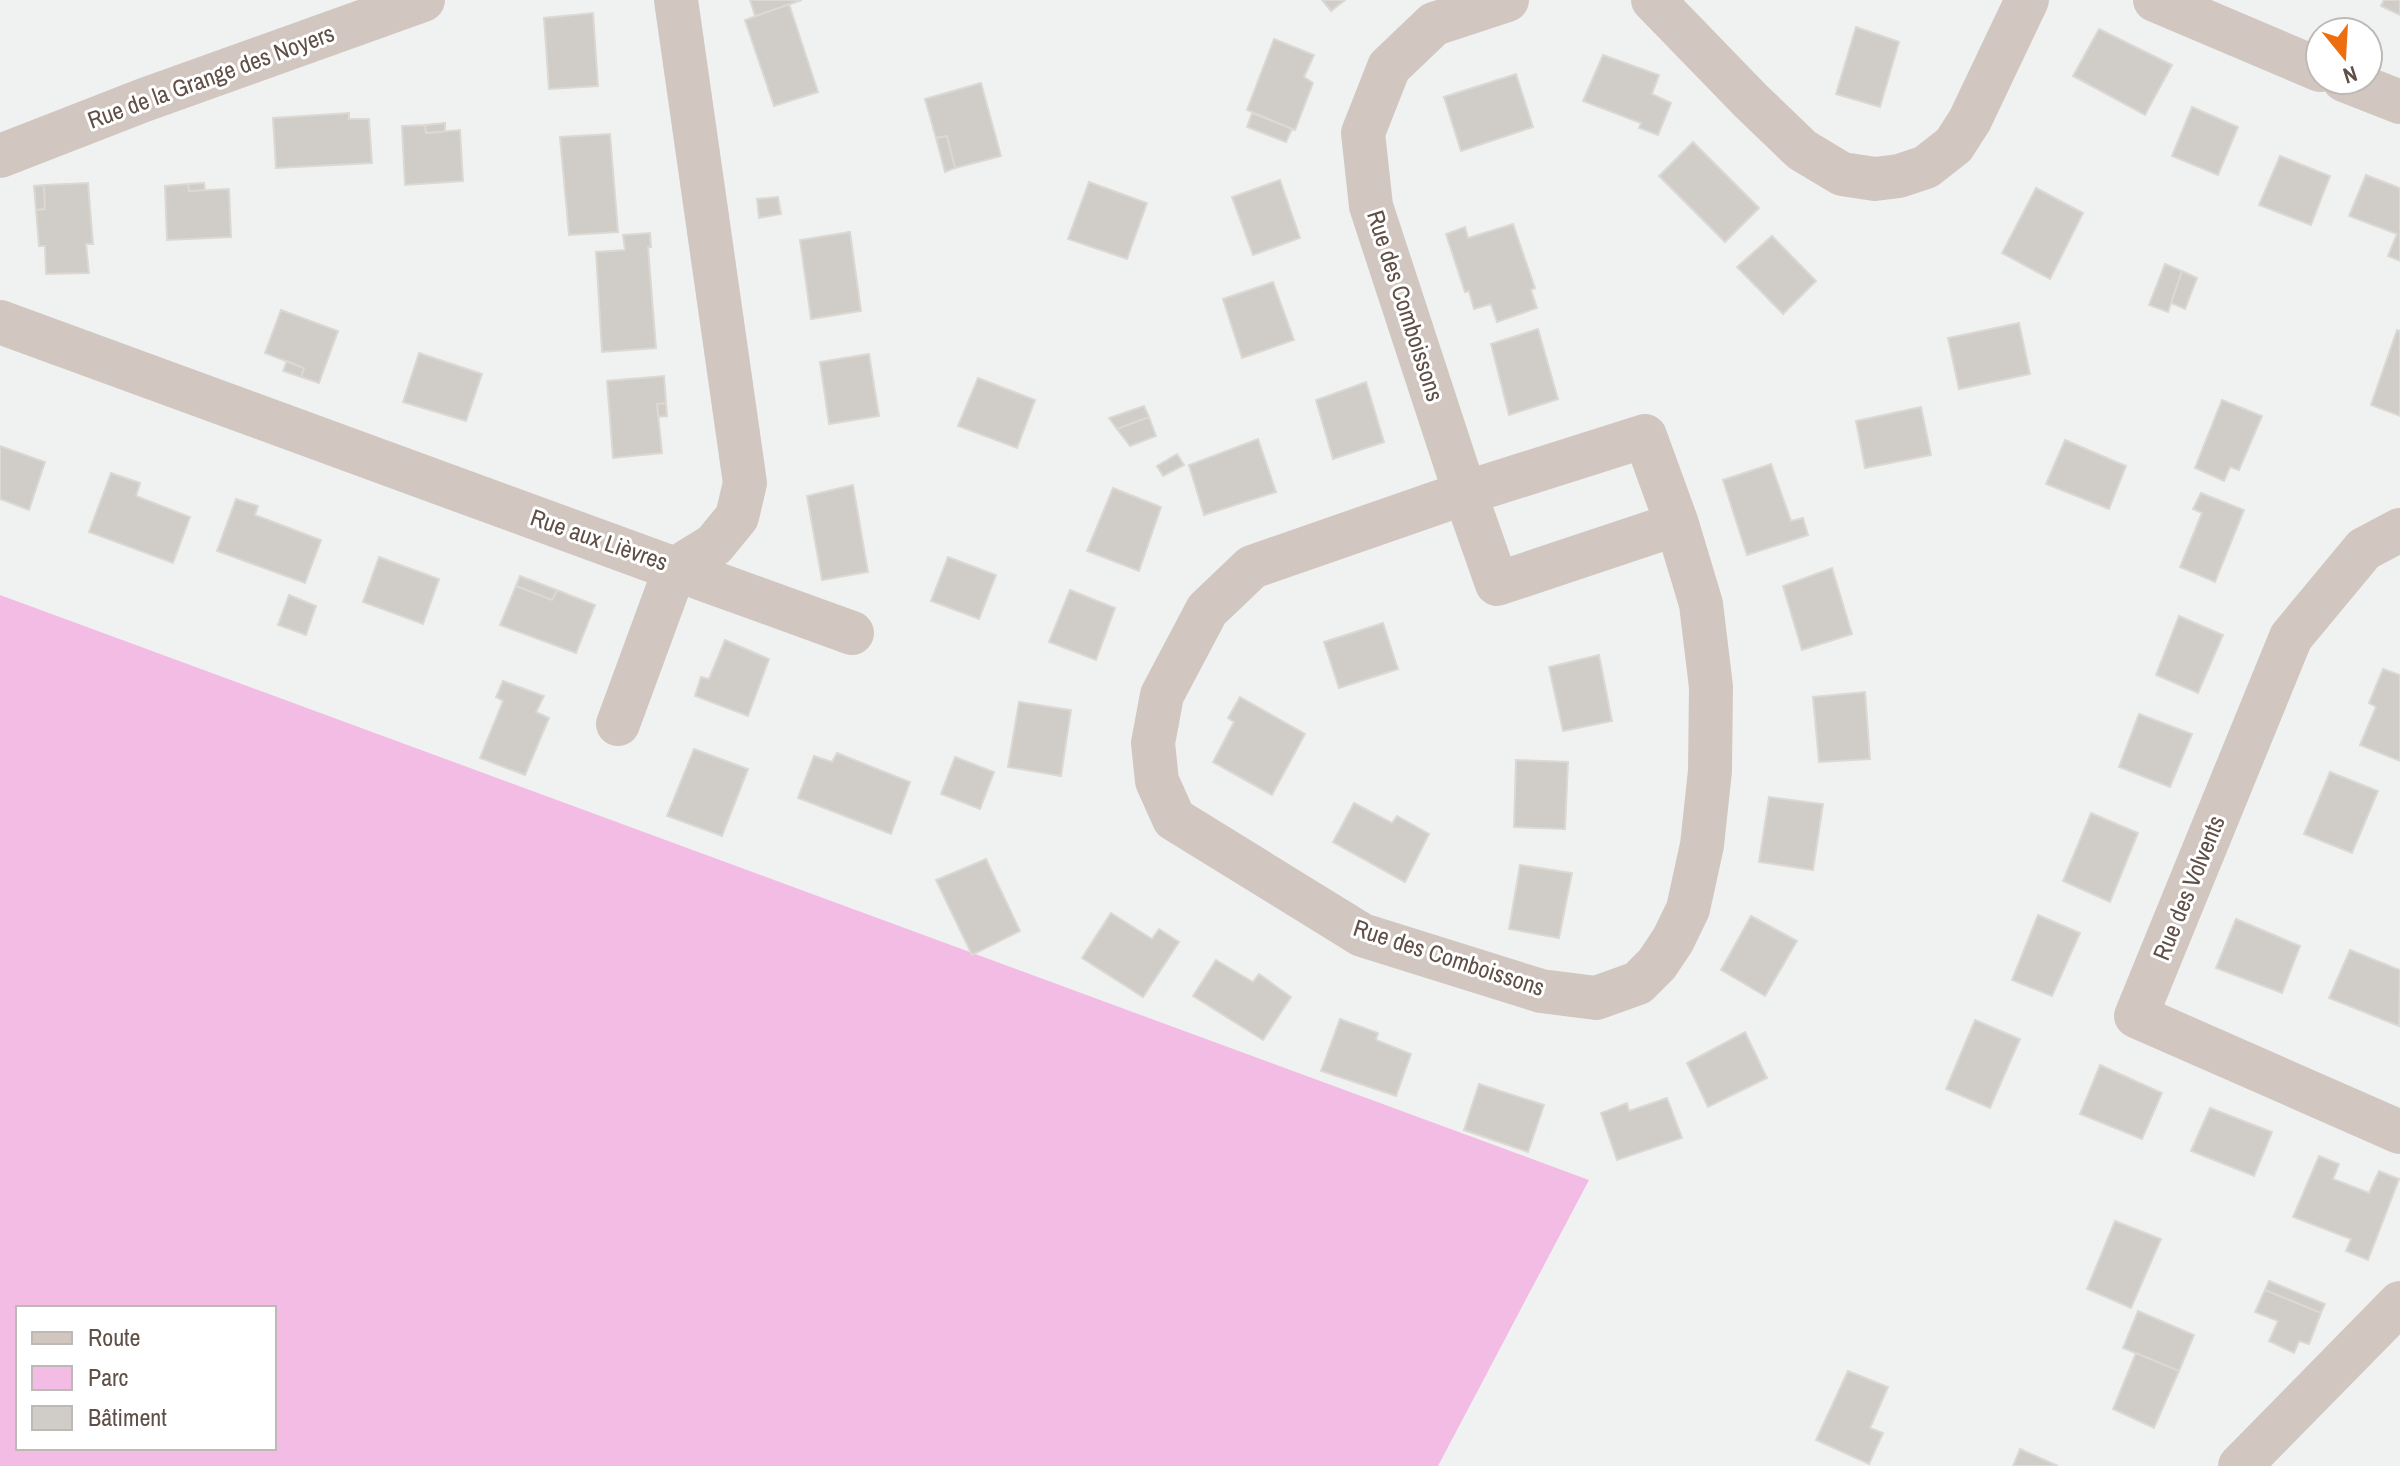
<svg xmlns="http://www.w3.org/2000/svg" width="2400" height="1466" font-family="'Archivo Narrow',sans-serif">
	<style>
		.green { fill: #f2bce5; fill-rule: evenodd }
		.building { fill: #d0ccc7; stroke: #dcd8d4; stroke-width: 2 }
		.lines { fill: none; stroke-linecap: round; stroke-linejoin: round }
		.minor { stroke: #d2c7c0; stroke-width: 44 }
		.labels { text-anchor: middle; stroke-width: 6; stroke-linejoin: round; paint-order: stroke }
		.street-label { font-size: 24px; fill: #5f4f47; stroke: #fff }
	</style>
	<rect width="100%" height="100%" fill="#f0f2f2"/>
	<path class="green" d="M0 595 1589 1180 1438 1466H0ZM18 1308H274V1448H18Z"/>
	<path class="building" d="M750 0H802L755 16Z
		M1322 0H1345L1331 11Z
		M2384 0H2400V15L2381 6Z
		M789 4 818 92 774 106 745 20Z
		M593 13 598 86 549 89 544 18Z
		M1856 27 1899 42 1880 107 1836 94Z
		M2099 29 2172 65 2145 115 2073 76Z
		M1274 39 1314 55 1304 77 1313 83 1295 130 1247 110Z
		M1603 55 1659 75 1652 94 1671 103 1658 135 1639 128 1641 123 1583 101Z
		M1516 74 1533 127 1461 151 1444 97Z
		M981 83 1001 156 955 168 947 136 936 138 925 99Z
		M2192 107 2238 127 2218 175 2172 156Z
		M349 113V119H369L372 163 276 168 273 118Z
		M1252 113 1292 129 1286 142 1247 127Z
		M445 123V132L426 133 425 125Z
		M425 125 426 133 460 130 463 181 405 185 402 126Z
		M610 134 618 232 569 235 560 137Z
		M947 136 955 168 945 172 936 138Z
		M1693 142 1759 208 1725 242 1659 176Z
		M2280 156 2330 176 2311 225 2259 205Z
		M2366 175 2400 188V261L2388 256 2397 234 2349 216Z
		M1280 180 1300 238 1253 255 1232 197Z
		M1089 182 1147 203 1127 259 1068 239Z
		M88 183 93 244H86L89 273 46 274 45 246H39L36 210 45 209 44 185Z
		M204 183 205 191H189L188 184Z
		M188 184 189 191 229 189 231 237 167 240 165 186Z
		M44 185 45 209 36 210 34 186Z
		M2036 188 2083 213 2050 279 2002 253Z
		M778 197 781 214 759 218 757 199Z
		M1513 224 1535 288 1531 290 1537 308 1497 322 1491 304 1474 309 1469 291 1465 292 1446 234 1465 227 1468 238Z
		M850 232 861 311 811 319 800 240Z
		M650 233 651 247H648L656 348 602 352 596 252 625 250 623 235Z
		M1772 236 1816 281 1783 314 1737 267Z
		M2165 264 2182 271 2168 312 2149 305Z
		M2182 271 2197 278 2185 309 2171 303Z
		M1273 282 1294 340 1242 358 1223 299Z
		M281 310 338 331 319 383 301 377 304 368 265 353Z
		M2019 323 2030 374 1959 389 1948 338Z
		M1538 329 1558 399 1509 415 1491 344Z
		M2397 330 2400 331V416L2371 405Z
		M419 353 482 374 466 421 403 402Z
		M869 354 879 416 829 424 820 362Z
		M287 361 304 368 301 377 283 371Z
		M664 376 666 403 657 404 662 453 613 458 607 381Z
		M978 378 1035 400 1017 448 958 426Z
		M1366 382 1384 442 1333 459 1316 400Z
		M2222 400 2262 416 2239 470 2230 467 2224 481 2195 468Z
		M666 403 667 416 658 417 657 404Z
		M1144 406 1149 417 1117 429 1109 418Z
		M1921 407 1931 455 1865 468 1856 421Z
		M1149 417 1156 436 1130 446 1117 429Z
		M1258 439 1276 492 1204 515 1189 465Z
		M2065 440 2126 466 2109 509 2046 484Z
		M0 446 45 462 29 510 0 499Z
		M1177 454 1184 465 1163 476 1157 466Z
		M1771 464 1791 521 1803 518 1808 535 1747 555 1723 480Z
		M111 473 140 483 136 496 190 517 173 563 89 532Z
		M853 485 868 572 822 580 807 496Z
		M1113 488 1161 507 1139 571 1087 551Z
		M2201 493 2244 510 2215 582 2180 567 2202 513 2193 509Z
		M236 499 258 506 255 515 321 540 305 583 217 551Z
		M379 557 439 579 423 624 363 602Z
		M948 557 996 575 979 619 931 601Z
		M1832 568 1852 634 1802 650 1783 586Z
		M520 576 557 590 552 600 516 586Z
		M516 586 552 600 557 590 595 605 576 653 500 625Z
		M1070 590 1115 608 1096 660 1049 642Z
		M289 595 316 606 306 635 278 625Z
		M2179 616 2223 635 2198 693 2156 675Z
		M1383 623 1398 669 1339 688 1324 642Z
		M725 640 769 659 748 716 695 696 701 677 709 679Z
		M1599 655 1612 721 1563 731 1549 667Z
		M2383 669 2400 675V761L2360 745 2376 707 2369 703Z
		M503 681 544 696 536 712 549 718 525 775 480 758 503 701 496 697Z
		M1865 692 1870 759 1819 762 1813 697Z
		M1240 697 1305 734 1272 795 1213 762 1234 722 1228 718Z
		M1019 702 1071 710 1061 776 1008 767Z
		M2139 714 2192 734 2170 787 2119 767Z
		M694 749 748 769 722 836 667 816Z
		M837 753 910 782 891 834 798 798 814 756 832 762Z
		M955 757 994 772 980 809 941 794Z
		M1516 760 1568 762 1565 829 1514 827Z
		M2330 772 2378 791 2352 853 2304 834Z
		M1769 797 1823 804 1813 870 1759 862Z
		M1354 803 1392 823 1397 816 1429 834 1405 882 1333 842Z
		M2091 813 2138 833 2110 902 2063 881Z
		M986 859 1020 931 972 955 936 880Z
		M1520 865 1572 873 1559 938 1509 929Z
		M1111 913 1152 939 1159 929 1179 942 1143 997 1082 958Z
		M2038 915 2080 933 2052 996 2012 980Z
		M1751 916 1797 941 1765 996 1721 970Z
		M2236 919 2300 946 2282 993 2216 968Z
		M2350 950 2400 970 2399 1026 2329 998Z
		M1216 960 1253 982 1259 974 1291 997 1263 1040 1193 996Z
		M1340 1019 1378 1033 1376 1040 1411 1054 1396 1096 1321 1071Z
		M1975 1020 2020 1039 1990 1108 1946 1089Z
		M1745 1032 1767 1078 1708 1107 1687 1063Z
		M2100 1065 2162 1093 2142 1139 2080 1114Z
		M1479 1084 1544 1105 1528 1152 1464 1130Z
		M1667 1098 1682 1138 1617 1160 1601 1113 1627 1103 1629 1111Z
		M2210 1108 2272 1132 2254 1176 2191 1151Z
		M2319 1156 2339 1164 2333 1179 2369 1193 2379 1171 2399 1179 2368 1260 2346 1251 2351 1239 2293 1217Z
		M2115 1221 2161 1239 2131 1308 2087 1289Z
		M2269 1281 2325 1304 2321 1313 2265 1290Z
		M2265 1290 2321 1313 2309 1344 2299 1341 2294 1353 2269 1341 2278 1321 2255 1312Z
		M2138 1311 2194 1335 2179 1371 2123 1348Z
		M2136 1353 2179 1371 2154 1428 2113 1409Z
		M1848 1371 1888 1387 1870 1428 1883 1433 1869 1464 1816 1440Z
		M2020 1449 2058 1466H2013Z"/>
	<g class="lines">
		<path class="minor" d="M1507 0 1434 24 1389 67 1363 133 1371 206 1465 493 1252 567 1207 610 1162 695 1153 743 1157 781 1174 819 1362 935 1541 991 1596 998 1638 983 1657 964 1673 940 1688 909 1702 845 1710 771 1711 687 1701 604 1677 524 1645 436 1465 493 1497 584 1677 524
			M1653 0 1751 101 1802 150 1842 174 1875 179 1899 176 1926 167 1954 145 1970 120 2027 0
			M2155 0 2320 70
			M2344 80 2400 102
			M0 156 144 100 423 0
			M0 322 675 569 714 545 737 517 745 483 676 0
			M2400 530 2364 549 2291 637 2136 1016 2400 1132
			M618 724 675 569 852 633
			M2240 1466 2400 1303"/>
	</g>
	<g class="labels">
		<g class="street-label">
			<text transform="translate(211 77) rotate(-20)" y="8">Rue de la Grange des Noyers</text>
			<text transform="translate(1405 306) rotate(72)" y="8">Rue des Comboissons</text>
			<text transform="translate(599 540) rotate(19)" y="8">Rue aux Lièvres</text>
			<text transform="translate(2189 888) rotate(-68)" y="8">Rue des Volvents</text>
			<text transform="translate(1449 958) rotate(18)" y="8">Rue des Comboissons</text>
		</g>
	</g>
	<rect x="16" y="1306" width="260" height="144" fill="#ffffff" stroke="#bfb9b5" stroke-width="2"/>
	<rect x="32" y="1332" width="40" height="12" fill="#d2c7c0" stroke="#bfb9b5" stroke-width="2"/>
	<text x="88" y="1346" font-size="24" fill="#5f4f47">Route</text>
	<rect x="32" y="1366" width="40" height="24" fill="#f2bce5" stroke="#bfb9b5" stroke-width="2"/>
	<text x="88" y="1386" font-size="24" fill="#5f4f47">Parc</text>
	<rect x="32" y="1406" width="40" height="24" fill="#d0ccc7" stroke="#bfb9b5" stroke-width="2"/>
	<text x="88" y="1426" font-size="24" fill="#5f4f47">Bâtiment</text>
	<g transform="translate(2344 56) rotate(162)"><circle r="38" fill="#ffffff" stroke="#bfb9b5" stroke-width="2"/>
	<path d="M0-6L14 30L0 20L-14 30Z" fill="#ed6e0f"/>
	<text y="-12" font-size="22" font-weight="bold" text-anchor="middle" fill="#5f4f47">N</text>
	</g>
</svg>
